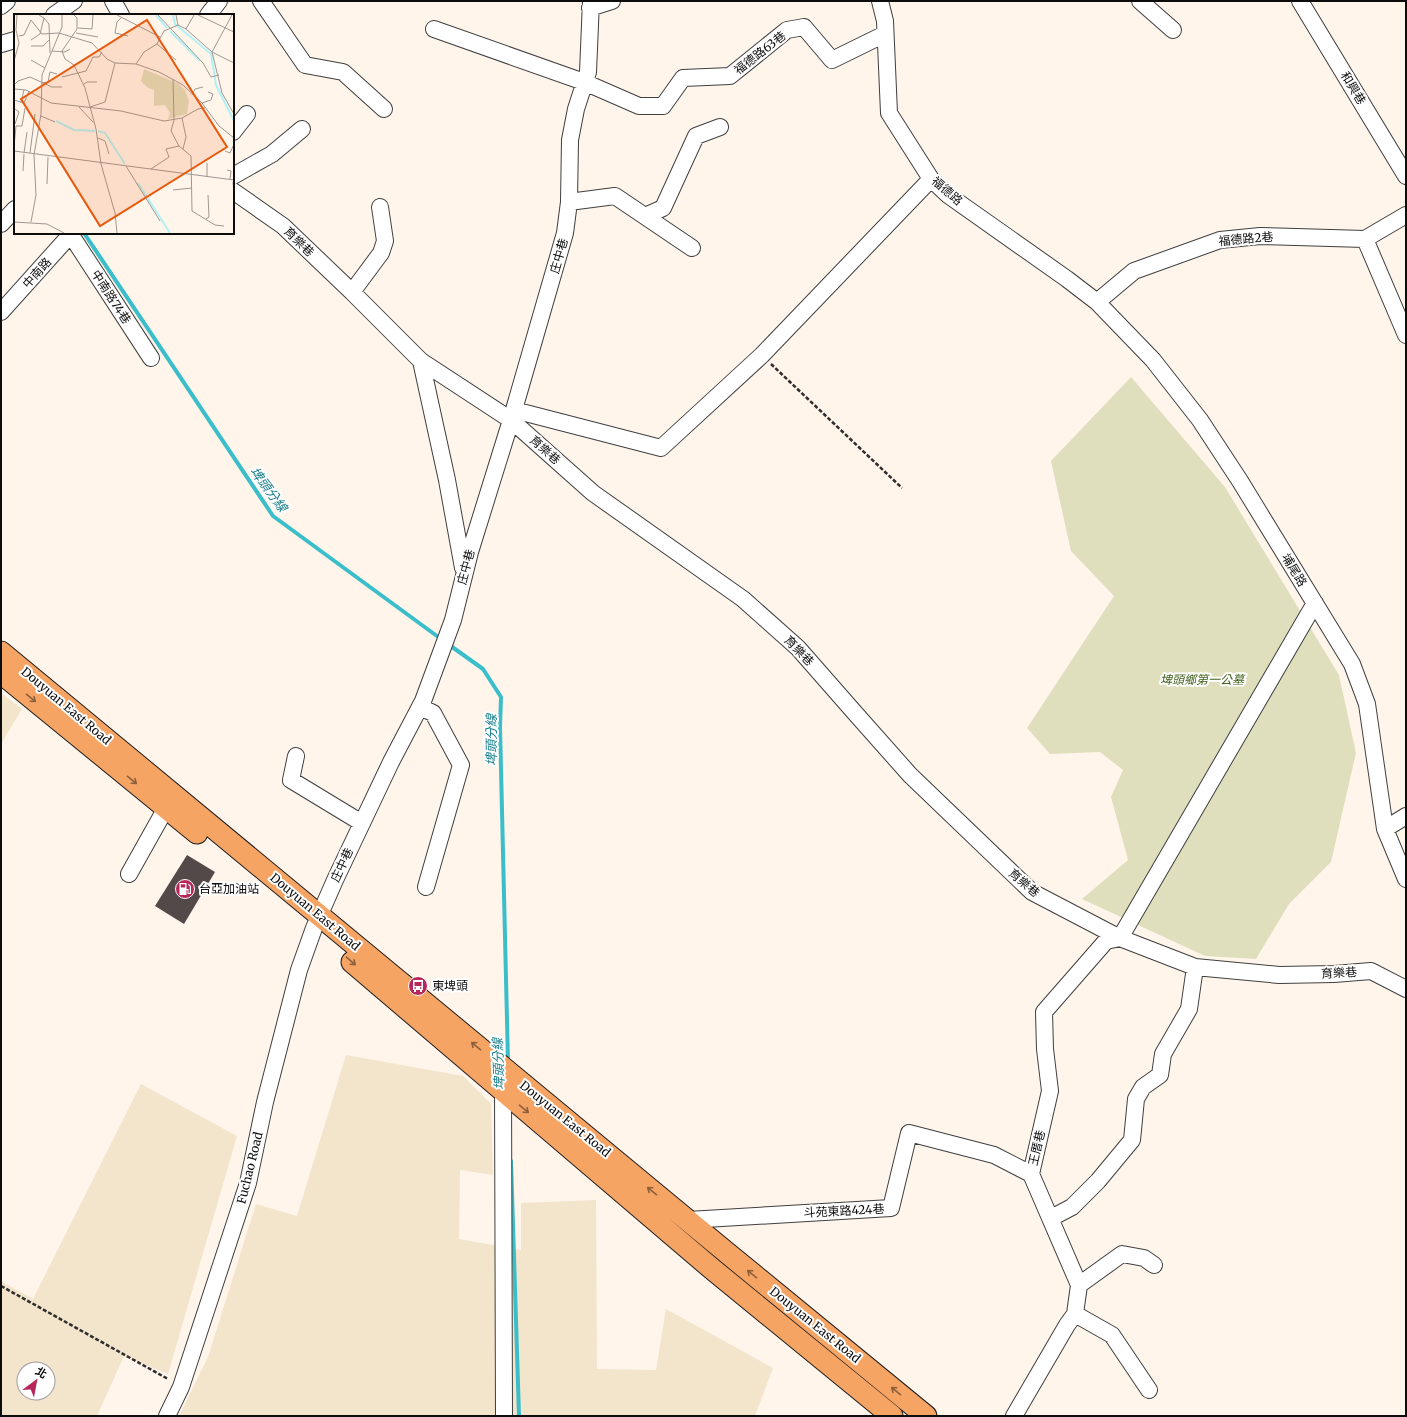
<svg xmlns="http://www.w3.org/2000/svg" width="1407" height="1417" font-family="Merriweather,'Noto Sans TC',serif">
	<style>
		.farmland { fill: #f3e4cc; fill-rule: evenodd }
		.cemetery { fill: #dfdfbe }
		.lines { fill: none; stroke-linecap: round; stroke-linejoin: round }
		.stream { stroke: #3abeca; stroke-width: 4 }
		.building { fill: #544949 }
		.minor-casing { stroke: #3f3f3f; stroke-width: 18 }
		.major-casing { stroke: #1d1d1d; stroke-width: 23 }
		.path { stroke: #2e2e2e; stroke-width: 2.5; stroke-dasharray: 4 2; stroke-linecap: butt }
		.minor { stroke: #fff; stroke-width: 16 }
		.major { stroke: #f6a464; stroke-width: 21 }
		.oneway { stroke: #8d603c }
		.labels { text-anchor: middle; stroke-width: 4; stroke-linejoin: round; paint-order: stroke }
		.street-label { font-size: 12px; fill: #0c0c0c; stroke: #fff }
		.park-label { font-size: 12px; font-style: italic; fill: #42621e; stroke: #fff }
		.poi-label { font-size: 12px; fill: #0c0c0c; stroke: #fff; text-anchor: start }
		.water-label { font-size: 13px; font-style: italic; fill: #177f8c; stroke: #fff }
		.inset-river { fill: none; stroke: #b1f1f5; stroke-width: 2 }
		.inset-road { fill: none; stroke: #9e9892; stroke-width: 1 }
		.view { fill: #e8590c; fill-opacity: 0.15; stroke: #e8590c; stroke-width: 2 }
		.inset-edge { fill: none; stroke: #0c0c0c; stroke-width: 2 }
	</style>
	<rect width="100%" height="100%" fill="#fff5eb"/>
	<path class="farmland" d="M1 693 22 709 1 744Z
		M346 1055 463 1076 491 1104 493 1175 460 1170 459 1239 521 1250V1203L596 1200 597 1369 656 1370 666 1309 773 1368 755 1416H179L208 1357 256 1204 297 1216Z
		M141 1084 237 1136 168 1374 124 1356 97 1416H1V1281L33 1299ZM24 1369H48V1393H24Z"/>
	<path class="cemetery" d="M1131 377 1225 487 1339 675 1356 753 1331 862 1289 904 1256 959 1205 956 1082 899 1128 860 1111 797 1123 770 1100 752 1050 754 1027 728 1114 596 1071 551 1051 461Z"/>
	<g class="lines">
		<path class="stream" d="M84 233 273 516 441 639
			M448 644 483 669 501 697 500 727 508 1062
			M511 1161 519 1416"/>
	</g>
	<path class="building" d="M187 855 215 872 184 924 155 906Z"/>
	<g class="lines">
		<defs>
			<path id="minor" d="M113 1 121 15
				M261 1 305 65 343 72 384 109
				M880 1 885 21 889 113 931 179 948 195 1067 279 1097 302 1153 360 1200 420 1240 481 1352 664 1367 704 1385 829 1406 879
				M1140 1 1173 30
				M1300 1 1406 176
				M1 6 7 1
				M590 8 612 1
				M54 15 74 1
				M208 15 219 1
				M434 29 584 82 639 106H663L683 78 730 76 787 30 804 27 832 60 885 34
				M1 44 15 40
				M233 132 247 114
				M233 176 272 154 302 129
				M233 191 283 226 352 292 421 361 511 420 593 493 743 599 798 648 855 713 910 775 1032 892 1120 938 1195 967 1279 975 1334 974 1371 971 1406 989
				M569 202 615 196 692 248
				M645 216 663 208 696 136 720 127
				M1 224 15 209
				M71 235 151 358
				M1365 239 1406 335
				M352 292 381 253 385 241 380 207
				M1097 302 1134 271 1220 240 1260 236 1365 239 1406 215
				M1 312 72 233
				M421 361 447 480 463 568
				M514 410 661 448 762 355 931 179
				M420 707 433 713 461 765 426 887
				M296 756 291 780 362 823
				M1385 829 1406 816
				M129 874 166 808
				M503 1084 504 1416
				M1051 1218 1072 1207 1098 1181 1132 1140 1136 1099 1143 1087 1160 1075 1163 1054 1189 1009 1195 967
				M688 1220 891 1208 909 1133 994 1155 1031 1174
				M1079 1285 1122 1254 1144 1258 1154 1265
				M1075 1314 1112 1335 1149 1390
				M167 1416 181 1387 248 1183 265 1102 299 970 314 928 335 880 391 762 423 701 453 620 470 552 511 420 565 233 569 202 570 140 576 109 588 72 591 1
				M1014 1416 1067 1325 1075 1314 1079 1285 1031 1174 1050 1091 1045 1049 1044 1012 1106 941 1120 938 1315 603"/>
			<path id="major" d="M1 652 726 1252 926 1416
				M1 673 197 833
				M352 962 711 1268 892 1416"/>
		</defs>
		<use href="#minor" class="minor-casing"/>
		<use href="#major" class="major-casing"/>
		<path class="path" d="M771 364 902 488
			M1 1286 168 1379"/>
		<use href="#minor" class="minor"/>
		<use href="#major" class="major"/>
	</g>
	<defs><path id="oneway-shaft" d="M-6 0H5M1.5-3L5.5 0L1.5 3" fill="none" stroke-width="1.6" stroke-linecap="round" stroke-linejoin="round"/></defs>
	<g class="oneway">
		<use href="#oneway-shaft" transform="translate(31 698) rotate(39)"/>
		<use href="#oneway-shaft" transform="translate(132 780) rotate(39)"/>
		<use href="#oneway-shaft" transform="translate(351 961) rotate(41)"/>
		<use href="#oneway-shaft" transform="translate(476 1046) rotate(-140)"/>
		<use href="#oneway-shaft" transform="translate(524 1109) rotate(40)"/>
		<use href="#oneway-shaft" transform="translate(652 1191) rotate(-141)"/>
		<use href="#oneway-shaft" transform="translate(752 1274) rotate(-141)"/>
		<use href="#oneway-shaft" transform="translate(896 1391) rotate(-141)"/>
	</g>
	<defs>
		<symbol id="fuel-disc" viewBox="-11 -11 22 22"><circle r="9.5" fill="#b8275c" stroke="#fff"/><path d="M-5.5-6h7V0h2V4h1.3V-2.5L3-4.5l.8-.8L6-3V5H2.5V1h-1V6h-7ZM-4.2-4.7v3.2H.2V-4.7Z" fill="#fff"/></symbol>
		<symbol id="bus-disc" viewBox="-11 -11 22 22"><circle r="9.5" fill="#b8275c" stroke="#fff"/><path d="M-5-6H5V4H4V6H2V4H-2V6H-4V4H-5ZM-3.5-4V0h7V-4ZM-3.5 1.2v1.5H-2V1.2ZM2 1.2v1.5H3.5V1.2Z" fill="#fff"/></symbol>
	</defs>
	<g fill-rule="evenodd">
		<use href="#fuel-disc" x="174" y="878" width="22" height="22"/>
		<use href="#bus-disc" x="407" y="975" width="22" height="22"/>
	</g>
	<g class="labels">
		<g class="street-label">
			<text transform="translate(760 53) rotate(-38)" y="4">福德路63巷</text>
			<text transform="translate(1353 88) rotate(59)" y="4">和興巷</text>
			<text transform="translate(947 191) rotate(41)" y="4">福德路</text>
			<text transform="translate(1246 239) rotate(-5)" y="4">福德路2巷</text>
			<text transform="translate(299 242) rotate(44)" y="4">育樂巷</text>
			<text transform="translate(559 256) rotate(-74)" y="4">庄中巷</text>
			<text transform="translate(37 273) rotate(-48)" y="4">中南路</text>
			<text transform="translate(111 297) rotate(57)" y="4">中南路74巷</text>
			<text transform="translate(545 450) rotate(42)" y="4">育樂巷</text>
			<text transform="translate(466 567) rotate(-75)" y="4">庄中巷</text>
			<text transform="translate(1294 570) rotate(59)" y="4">埔尾路</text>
			<text transform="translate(799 651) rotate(46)" y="4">育樂巷</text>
			<text transform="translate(66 706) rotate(40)" y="4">Douyuan East Road</text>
			<text transform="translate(342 865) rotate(-65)" y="4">庄中巷</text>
			<text transform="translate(1024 883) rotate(40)" y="4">育樂巷</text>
			<text transform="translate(315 912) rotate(40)" y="4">Douyuan East Road</text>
			<text transform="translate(1339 973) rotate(-3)" y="4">育樂巷</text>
			<text transform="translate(565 1119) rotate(39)" y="4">Douyuan East Road</text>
			<text transform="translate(1037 1148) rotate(-77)" y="4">王厝巷</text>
			<text transform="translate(250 1168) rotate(-76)" y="4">Fuchao Road</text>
			<text transform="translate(844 1211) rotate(-3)" y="4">斗苑東路424巷</text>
			<text transform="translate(815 1325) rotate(39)" y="4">Douyuan East Road</text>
		</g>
		<g class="park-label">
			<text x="1202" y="684">埤頭鄉第一公墓</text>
		</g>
		<g class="poi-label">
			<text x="199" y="893">台亞加油站</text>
			<text x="432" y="990">東埤頭</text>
		</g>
		<g class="water-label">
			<text transform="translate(269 489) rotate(53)" y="5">埤頭分線</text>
			<text transform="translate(491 740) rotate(-90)" y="5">埤頭分線</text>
			<text transform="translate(498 1064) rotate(-92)" y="5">埤頭分線</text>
		</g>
	</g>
	<g transform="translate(14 14)">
		<rect width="220" height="220" fill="#fff5eb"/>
		<path d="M130 55 165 70 171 76 175 87 173 100 154 105 156 99 151 91 140 92V76L134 74 127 67Z" fill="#dfdfbe"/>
		<path class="inset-river" d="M142 1 153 14M159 1 161 10 197 40 202 71 220 107M156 17 186 47M42 107 60 116 81 117M84 117 91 119 111 150M124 169 156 219"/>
		<path class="inset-road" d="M60 1 63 4V15L48 37 51 45 60 51 71 74 82 115 87 150 101 199 103 219M103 1 146 23M144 1 189 49 197 63 205 61M162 1 164 11 172 15 180 1M184 1 220 18M218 1 198 38 220 49M30 4 35 10 36 39M107 4 103 8 101 19 114 22M64 14 78 15 79 1M172 15 198 38 208 79 220 100M62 19 84 23M5 22 10 21 17 6 28 20 45 19 78 29 93 45 101 49 122 50 145 58 169 71 188 89 205 112 220 124M17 26 26 20 30 4 25 1M143 30 162 46M17 32H29L35 26M38 37 51 38 56 35M17 46 31 54M0 47 5 29 2 16 3 1M122 50 130 38 143 30 150 17 164 11M48 63 72 57 79 43H85L88 38M159 65 160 106 157 117 165 132 177 142 178 197 201 211 210 212M28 69 34 68 36 58 43 60M0 71 4 67 16 63 38 73H48M69 71 73 68H83M0 75 12 76 37 89 107 97 150 107 168 104 184 95 191 94M178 81 181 75 189 73M0 86 10 89 15 77M7 88 10 76M188 89 197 86 199 80 194 78M65 93 79 108M76 93 91 88 101 49M27 102 41 108M168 104 172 123 169 135M1 110 5 98 1 95M84 124 91 127 95 140M0 133 2 112H8L11 94M0 137 220 166M211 137 216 139 220 130M10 139 13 118M16 139 21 100M112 152 146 207M137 155 155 143 152 135 165 132M213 156 217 157 216 165M9 157 10 140M193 163V149M219 168 220 181M33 170 34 143M159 176 178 174M192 205 195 203 194 181M0 208 33 210 50 219M17 208 22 181 20 141 27 100 28 61 48 13V1"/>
		<path class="view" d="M133 6 213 133 86 212 7 85Z"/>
		<rect width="220" height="220" class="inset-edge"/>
	</g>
	<rect width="1407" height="1417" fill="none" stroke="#0c0c0c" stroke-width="4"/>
	<g transform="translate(36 1381) rotate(32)"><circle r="19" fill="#ffffff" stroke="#9e9e9e"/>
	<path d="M0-3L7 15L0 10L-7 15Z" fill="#b8275c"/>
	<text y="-6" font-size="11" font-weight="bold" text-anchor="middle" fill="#0c0c0c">北</text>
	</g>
</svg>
